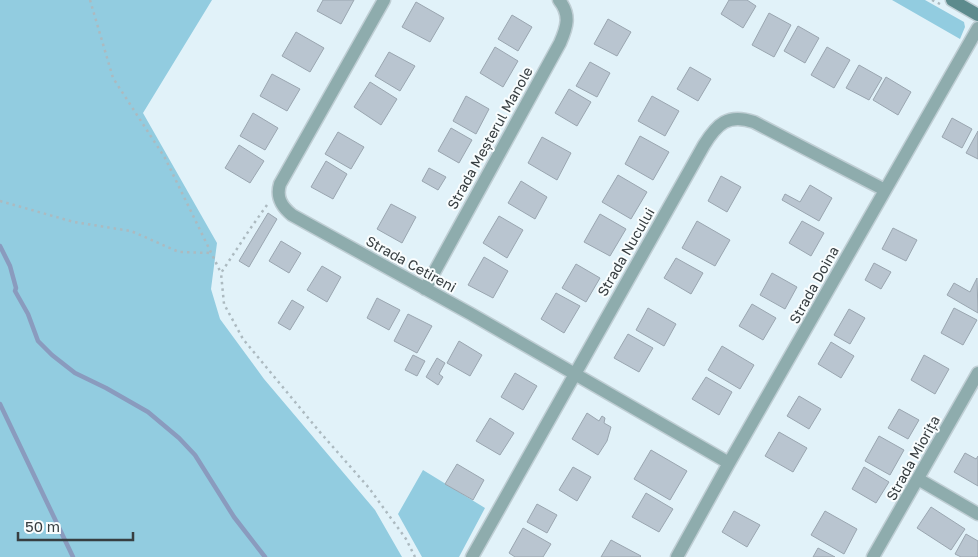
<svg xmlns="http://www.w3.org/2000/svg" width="978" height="557" font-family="'Golos Text',sans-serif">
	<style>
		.green { fill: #92cce0 }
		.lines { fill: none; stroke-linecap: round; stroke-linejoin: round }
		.stream { stroke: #8a9bbe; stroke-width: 4.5 }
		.building { fill: #b9c5d0; stroke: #9aa6b0 }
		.minor-casing { stroke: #bfced4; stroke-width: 15 }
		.secondary-casing { stroke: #bfced4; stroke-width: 15 }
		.path { stroke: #acbac0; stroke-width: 2.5; stroke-dasharray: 2.5 4; stroke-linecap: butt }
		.minor { stroke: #8eacad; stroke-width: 12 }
		.secondary { stroke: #5d8b8d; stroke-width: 12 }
		.labels { text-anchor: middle; stroke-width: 4; stroke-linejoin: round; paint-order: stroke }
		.street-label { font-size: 14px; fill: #373e41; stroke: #f9fdfe }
	</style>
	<rect width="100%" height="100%" fill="#e1f2f9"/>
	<path class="green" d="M0 0H212L143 113 217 243 211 289 220 319 264 379 375 510 402 557H0Z
		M892 0H925L964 22 965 27 960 39Z
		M423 470 485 508 459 557H422L398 514Z"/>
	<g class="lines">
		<path class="stream" d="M0 246 10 266 16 288 15 291 28 314 38 341 52 355 75 373 106 388 148 412 179 438 195 455 234 517 265 557
			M0 404 73 557"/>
	</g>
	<path class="building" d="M323 0H354L341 24 317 11Z
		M729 0H747L756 6 743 28 721 14Z
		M416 2 444 18 430 42 402 27Z
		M769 13 791 25 774 57 752 45Z
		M512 15 532 27 518 51 498 39Z
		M608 19 631 32 617 56 594 44Z
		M798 26 819 38 805 63 784 51Z
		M296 32 324 48 310 72 282 56Z
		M495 47 518 61 503 87 480 73Z
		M827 47 850 60 834 88 811 75Z
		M389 52 415 66 400 91 375 76Z
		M590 62 610 73 597 97 576 86Z
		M859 65 882 78 869 100 846 88Z
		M690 67 711 79 698 101 677 89Z
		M272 74 300 89 287 111 260 96Z
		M886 77 911 92 898 115 873 100Z
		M370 82 397 99 381 125 354 107Z
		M569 89 591 102 577 126 555 113Z
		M466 96 489 109 476 134 453 121Z
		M652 96 679 111 665 136 638 121Z
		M253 113 278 128 265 150 240 136Z
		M952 118 972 129 962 148 942 137Z
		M451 128 472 140 459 163 438 151Z
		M978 131V159L966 153Z
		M338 132 364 147 351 169 325 154Z
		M640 136 669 152 653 180 625 164Z
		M542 137 571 153 557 180 528 163Z
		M239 145 264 161 250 183 225 168Z
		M326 161 347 174 333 199 311 187Z
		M429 168 446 177 438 190 422 181Z
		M618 175 647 192 631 219 602 202Z
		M721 176 741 187 727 212 708 201Z
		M521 181 547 197 535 219 508 203Z
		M810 185 832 198 819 221 782 200 785 194 800 202Z
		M391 204 416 217 402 243 377 229Z
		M268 213 277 219 249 267 239 261Z
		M600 214 626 229 610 256 584 242Z
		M499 216 523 230 507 258 483 243Z
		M697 221 730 240 715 266 682 248Z
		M802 221 824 233 811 256 789 243Z
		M893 228 917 240 906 261 882 249Z
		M281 241 301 253 289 273 269 261Z
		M484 257 508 271 493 298 468 285Z
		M676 258 703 273 691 294 664 278Z
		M874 263 891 272 881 289 865 280Z
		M576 264 600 278 586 302 562 288Z
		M322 266 341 277 327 302 307 290Z
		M772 273 797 287 785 309 760 295Z
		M977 278 978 313 947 295 954 283 970 292Z
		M556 293 580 306 564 333 541 319Z
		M377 298 400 310 389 330 367 318Z
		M292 300 304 307 290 330 278 323Z
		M752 304 776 318 763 340 739 326Z
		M648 308 676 324 664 346 636 330Z
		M954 308 977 320 963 345 941 333Z
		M849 309 865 318 850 344 834 335Z
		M408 314 432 326 417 353 394 341Z
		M628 334 653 348 639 372 614 358Z
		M459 341 482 355 470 376 447 363Z
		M831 342 854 356 841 378 818 364Z
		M722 346 754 365 740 389 708 370Z
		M413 355 425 361 417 376 405 370Z
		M924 355 949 369 935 394 911 380Z
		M437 358 445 363 439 374 443 377 438 385 426 377Z
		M515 373 537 386 523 410 501 397Z
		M706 377 732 392 719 415 692 399Z
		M799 396 821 409 809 429 787 416Z
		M899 409 919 420 908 439 888 428Z
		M587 413 599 421 602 416 605 418 604 423 611 427 607 441 598 455 572 439Z
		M490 418 514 433 500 455 476 441Z
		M779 432 807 448 793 472 765 456Z
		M879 436 904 450 890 475 865 461Z
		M651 450 687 471 670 500 634 479Z
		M965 453 976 459 978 456V486L954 472Z
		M457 464 484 480 473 500 445 484Z
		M573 467 591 477 577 501 559 490Z
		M864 467 889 482 876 503 852 489Z
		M646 493 673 509 659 532 632 517Z
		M537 504 557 515 547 533 527 522Z
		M931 507 965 529 951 550 917 528Z
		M734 511 760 525 747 547 722 532Z
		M825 511 857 529 844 554 811 535Z
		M523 528 551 544 543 557H515L509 553Z
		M966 534 978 541V557H961L955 554Z
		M611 540 641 556 640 557H601Z
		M818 548 835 557H813Z"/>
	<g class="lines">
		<defs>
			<path id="minor" d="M384 0 280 184C276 197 281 206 292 215L471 314 729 463
				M425 289 560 43C567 27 571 15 559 0
				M918 479 978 514
				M472 557 704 145C717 124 728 113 754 122L885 190
				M677 557 729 463 978 28
				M873 557 978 373"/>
			<path id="secondary" d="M952 0 978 15"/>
		</defs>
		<use href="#minor" class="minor-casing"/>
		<use href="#secondary" class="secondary-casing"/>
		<path class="path" d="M90 0 113 78 165 158 221 273
			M932 0 940 4
			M0 201 74 222 131 231 179 252 211 253
			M267 205 250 229 221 273 224 304 243 339 319 431 369 488 406 539 415 557"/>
		<use href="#minor" class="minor"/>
		<use href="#secondary" class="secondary"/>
	</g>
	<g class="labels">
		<g class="street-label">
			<text transform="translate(490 138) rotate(-61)" y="5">Strada Meșterul Manole</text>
			<text transform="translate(626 252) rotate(-60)" y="5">Strada Nucului</text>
			<text transform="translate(411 264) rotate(29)" y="5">Strada Cetireni</text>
			<text transform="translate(814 285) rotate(-61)" y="5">Strada Doina</text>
			<text transform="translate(913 458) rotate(-61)" y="5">Strada Miorița</text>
		</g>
	</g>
	<path d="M18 532v8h115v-8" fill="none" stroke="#373e41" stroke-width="2.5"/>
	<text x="25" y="532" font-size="15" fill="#373e41" stroke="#f9fdfe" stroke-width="4" paint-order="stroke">50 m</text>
</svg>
